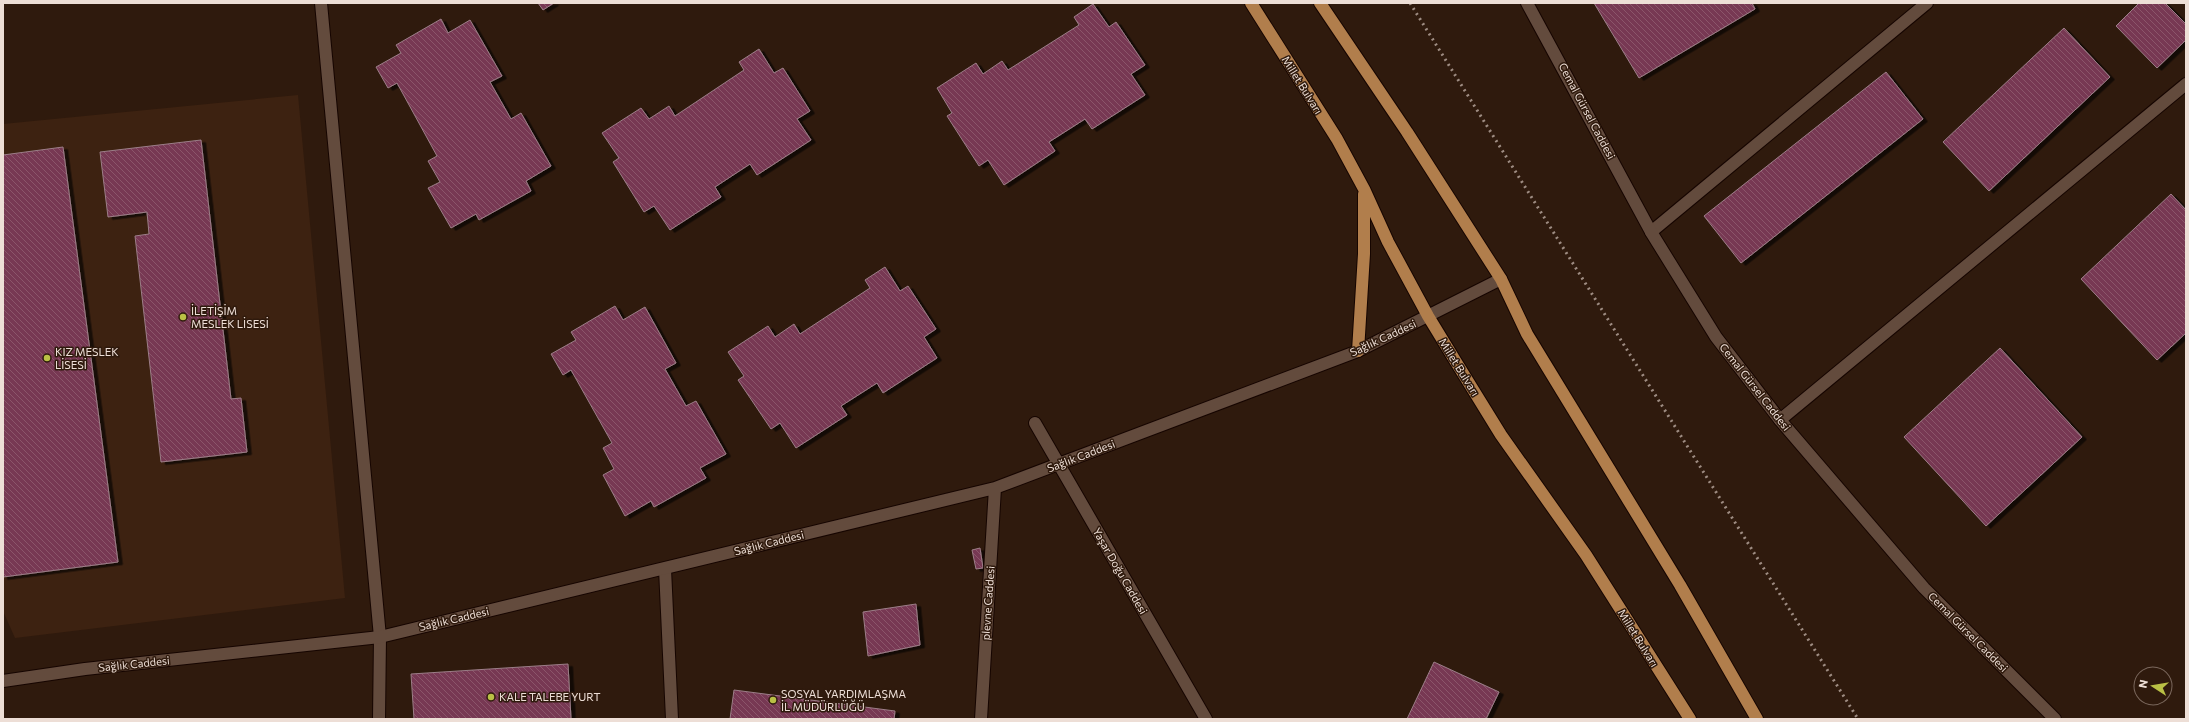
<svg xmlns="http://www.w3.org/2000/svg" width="2189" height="722" font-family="Commissioner,sans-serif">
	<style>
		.built { fill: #3d2211 }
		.building { fill: url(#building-back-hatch); stroke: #9c7e88; filter: url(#shadow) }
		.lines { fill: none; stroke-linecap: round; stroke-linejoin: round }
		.street-casing { stroke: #160500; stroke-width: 14 }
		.secondary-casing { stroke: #160500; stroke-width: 14 }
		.primary-casing { stroke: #160500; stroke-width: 14 }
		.street { stroke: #634b3d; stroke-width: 12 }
		.secondary { stroke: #634b3d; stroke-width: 12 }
		.primary { stroke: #b17e4c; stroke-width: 12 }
		.rail { stroke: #9e8c82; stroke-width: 3; stroke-dasharray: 2 4; stroke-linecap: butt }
		.poi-dot { fill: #bac045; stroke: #2f1a0d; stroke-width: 1.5 }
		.labels { text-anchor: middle; stroke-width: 3; stroke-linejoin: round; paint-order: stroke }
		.street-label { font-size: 11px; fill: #edded6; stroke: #2f1a0d }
		.poi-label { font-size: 11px; fill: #edded6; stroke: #2f1a0d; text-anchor: start }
	</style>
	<defs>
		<pattern id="building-back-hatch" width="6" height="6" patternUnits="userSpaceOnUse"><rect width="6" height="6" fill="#773953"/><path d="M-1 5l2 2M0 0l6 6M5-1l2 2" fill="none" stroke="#8b556b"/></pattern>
		<filter id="shadow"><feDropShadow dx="4.5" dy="2.5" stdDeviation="0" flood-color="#0009"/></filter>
	</defs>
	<rect width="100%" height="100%" fill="#2f1a0d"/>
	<path class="built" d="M298 95 345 598 15 638 3 611V124Z"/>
	<path class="building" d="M538 3H554L543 10Z
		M1594 3H1752L1755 9 1639 78Z
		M2139 3H2165L2186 24V40L2157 68 2116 26Z
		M1093 4 1109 27 1116 22 1145 65 1131 74 1145 95 1092 129 1085 119 1049 142 1055 151 1004 185 988 160 979 166 947 116 952 113 937 88 976 63 983 74 1002 61 1008 70 1079 25 1074 17Z
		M441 19 448 33 470 20 502 76 490 82 511 119 521 113 551 166 526 181 531 191 479 220 476 214 451 228 428 188 440 182 428 161 437 156 397 83 388 88 376 67 401 53 396 45Z
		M2064 28 2110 77 1989 191 1943 142Z
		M759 49 774 73 783 68 810 111 797 119 811 140 757 175 750 164 715 187 721 197 670 230 654 206 644 212 613 162 619 158 602 133 641 108 649 119 669 106 675 116 744 70 739 62Z
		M1886 72 1923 119 1741 263 1704 216Z
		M201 140 231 399 241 398 247 452 161 462 135 236 149 234 147 212 108 217 100 152Z
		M63 147 118 562 3 577V155Z
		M2171 194 2186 210V333L2157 360 2081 279Z
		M885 267 900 291 908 286 936 329 924 337 937 358 883 393 877 383 841 406 847 415 796 448 780 423 771 429 738 380 744 376 728 352 768 326 775 337 794 324 800 334 870 288 865 280Z
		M615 306 623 320 645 307 676 363 665 369 686 406 696 401 726 454 700 468 706 478 654 507 651 501 625 516 603 475 614 469 603 448 612 443 571 370 563 375 551 354 576 340 571 332Z
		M2000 348 2082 437 1986 526 1904 437Z
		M980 548 983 568 976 569 972 550Z
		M916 604 920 645 868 656 863 612Z
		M1434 662 1499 692 1486 719H1407Z
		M568 664 571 719H414L411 674Z
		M734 690 895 711 894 719H730Z"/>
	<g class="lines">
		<defs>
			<path id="street" d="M321 3 380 637 379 719
				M1651 232 1927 3
				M1780 420 2186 84
				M1035 423 1206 719
				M665 569 672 719"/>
			<path id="secondary" d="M1527 3 1651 232 1716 337 1780 420 1924 588 2055 719
				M3 681 85 669 380 637 995 488 1358 351 1501 279
				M981 719 995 488"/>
			<path id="primary" d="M1251 3 1337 139 1364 189 1388 242 1428 316 1456 362 1501 435 1586 555 1690 719
				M1320 3 1407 132 1501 279 1527 334 1680 585 1757 719
				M1358 351 1364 254V194"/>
		</defs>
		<use href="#street" class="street-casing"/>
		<use href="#secondary" class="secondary-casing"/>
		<use href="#primary" class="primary-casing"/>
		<use href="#street" class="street"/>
		<use href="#secondary" class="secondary"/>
		<use href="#primary" class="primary"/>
		<path class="rail" d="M1410 3 1858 719"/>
	</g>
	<g class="poi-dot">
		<circle cx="183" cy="317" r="4"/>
		<circle cx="47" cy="358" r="4"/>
		<circle cx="491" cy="697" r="4"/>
		<circle cx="773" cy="700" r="4"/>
	</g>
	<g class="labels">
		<g class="street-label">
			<text transform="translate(1302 85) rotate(58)" y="4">Millet Bulvarı</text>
			<text transform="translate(1587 111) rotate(62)" y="4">Cemal Gürsel Caddesi</text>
			<text transform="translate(1383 338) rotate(-25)" y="4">Sağlık Caddesi</text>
			<text transform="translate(1459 367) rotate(58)" y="4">Millet Bulvarı</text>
			<text transform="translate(1755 387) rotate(52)" y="4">Cemal Gürsel Caddesi</text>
			<text transform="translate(1081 456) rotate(-21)" y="4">Sağlık Caddesi</text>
			<text transform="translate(769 543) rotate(-14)" y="4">Sağlık Caddesi</text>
			<text transform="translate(1120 571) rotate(60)" y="4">Yaşar Doğu Caddesi</text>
			<text transform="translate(988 603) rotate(-86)" y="4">plevne Caddesi</text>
			<text transform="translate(454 619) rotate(-13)" y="4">Sağlık Caddesi</text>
			<text transform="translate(1968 632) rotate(45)" y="4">Cemal Gürsel Caddesi</text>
			<text transform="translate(1638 638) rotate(58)" y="4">Millet Bulvarı</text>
			<text transform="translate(134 664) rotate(-6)" y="4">Sağlık Caddesi</text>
		</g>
		<g class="poi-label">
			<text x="191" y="315">İLETİŞİM<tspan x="191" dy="13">MESLEK LİSESİ</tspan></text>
			<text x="55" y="356">KIZ MESLEK<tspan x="55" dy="13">LİSESİ</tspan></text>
			<text x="781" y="698">SOSYAL YARDIMLAŞMA<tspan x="781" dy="13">İL MÜDÜRLÜĞÜ</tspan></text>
			<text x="499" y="701">KALE TALEBE YURT</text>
		</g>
	</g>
	<rect width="2189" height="722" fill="none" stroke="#edded6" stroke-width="8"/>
	<g transform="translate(2153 686) rotate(282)"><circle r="19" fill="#2f1a0d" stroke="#7b685d"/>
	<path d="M0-3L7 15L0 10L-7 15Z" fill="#bac045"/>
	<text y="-6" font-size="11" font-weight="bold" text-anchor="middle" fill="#edded6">N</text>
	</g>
</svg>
